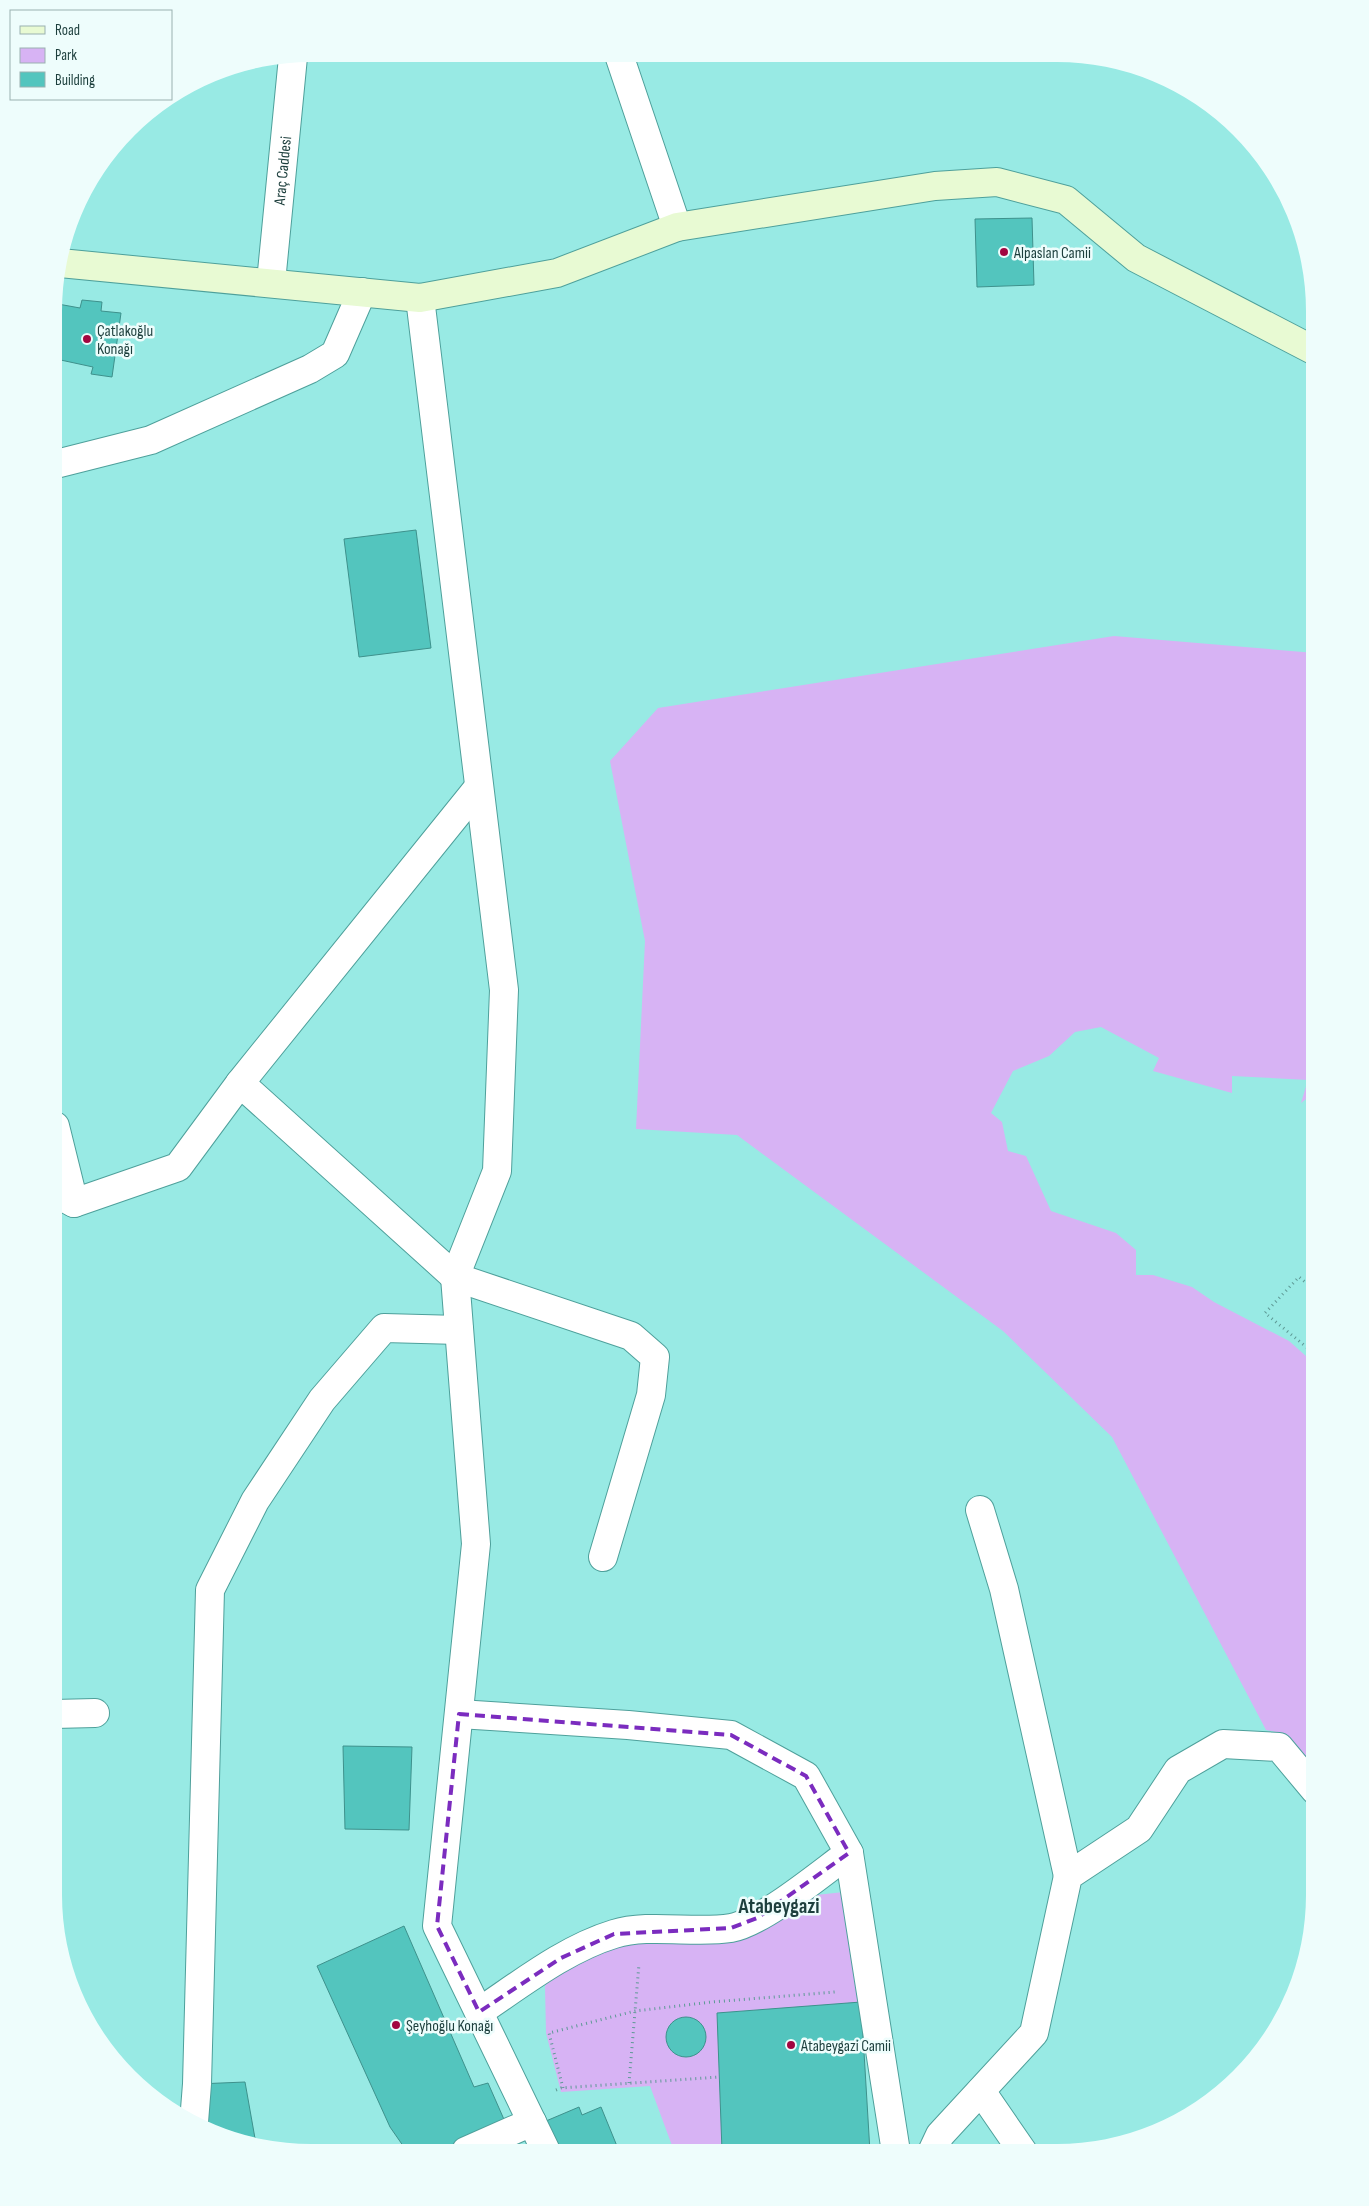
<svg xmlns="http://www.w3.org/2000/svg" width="1369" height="2206" font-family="'Sofia Sans Condensed',sans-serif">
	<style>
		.green { fill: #d7b3f4 }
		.building { fill: #53c5be; stroke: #3e918c }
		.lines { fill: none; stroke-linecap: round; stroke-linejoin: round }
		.minor-casing { stroke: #4ea09b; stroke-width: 30 }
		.secondary-casing { stroke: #4ea09b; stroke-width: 30 }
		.path { stroke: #5e9995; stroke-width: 3; stroke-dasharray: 1 4; stroke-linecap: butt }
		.minor { stroke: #fff; stroke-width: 28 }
		.secondary { stroke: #e8fad3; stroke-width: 28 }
		.marked { fill: none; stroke: #7b2cbf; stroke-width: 4; stroke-dasharray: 10 6; stroke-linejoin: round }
		.poi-dot { fill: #a20640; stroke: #eefdfc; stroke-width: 2 }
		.labels { text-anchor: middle; stroke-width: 5; stroke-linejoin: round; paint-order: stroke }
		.street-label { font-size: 16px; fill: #1d3f3d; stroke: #eefdfc }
		.poi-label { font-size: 16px; fill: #1d3f3d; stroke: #eefdfc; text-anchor: start }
		.district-label { font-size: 21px; font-weight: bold; fill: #1d3f3d; stroke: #eefdfc }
	</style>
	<rect width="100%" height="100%" fill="#98eae4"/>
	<path class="green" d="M1114 636 1315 653V1092L1301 1103 1308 1080 1232 1076V1093L1153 1071 1159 1058 1101 1027 1075 1032 1049 1056 1013 1071 991 1113 1002 1122 1008 1151 1026 1156 1051 1211 1116 1233 1136 1250V1275H1153L1192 1287 1214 1302 1289 1341 1315 1364V1770L1285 1734 1266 1730 1112 1437 1003 1331 737 1135 636 1129 645 941 610 761 658 708Z
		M844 1892 861 2002 717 2013 722 2151H674L650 2086 561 2092 546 2033 545 1986 558 1968 612 1944 755 1930 816 1895Z"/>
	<path class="building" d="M1032 218 1034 285 977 287 975 219Z
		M82 300 102 302 101 311 121 313 112 377 91 374 93 367 56 359 58 304 80 308Z
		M416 530 431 648 359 657 344 539Z
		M343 1746 412 1747 409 1830 345 1829Z
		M404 1926 474 2087 488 2083 506 2124 437 2151 406 2150 390 2127 317 1966Z
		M861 2002 870 2152 722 2151 717 2013Z
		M666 2037a20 20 0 1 1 40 0a20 20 0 1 1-40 0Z
		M245 2082 256 2144 212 2133 202 2126 197 2084Z
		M579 2107 582 2115 601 2107 619 2151H552L546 2121Z"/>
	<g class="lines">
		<defs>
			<g id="minor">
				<path d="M619 55 677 227"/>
				<path id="s1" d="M271 282 293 57"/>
				<path d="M420 298 504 990 497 1171 455 1277 476 1544 437 1926 546 2151"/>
				<path d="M56 464 151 440 310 369 335 354 362 292"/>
				<path d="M240 1083 455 1277 631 1336 655 1357 651 1395 603 1557"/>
				<path d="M55 1126 74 1203"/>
				<path d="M55 1193 74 1203 178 1167 240 1083 478 788"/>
				<path d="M980 1510 1004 1589 1068 1876"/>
				<path d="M54 1714 95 1713"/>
				<path d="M459 1714 628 1725 731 1735 806 1776 849 1853 896 2152"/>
				<path d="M479 2012C521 1984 565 1949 614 1934 649 1923 695 1934 731 1928 763 1922 820 1874 849 1853"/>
				<path d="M981 2091 1023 2152"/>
				<path d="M194 2122 197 2084 210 1590 255 1501 322 1400 384 1328 459 1330"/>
				<path d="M466 2151 532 2122"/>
				<path d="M932 2152 940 2135 1034 2033 1068 1876 1139 1829 1178 1770 1223 1744 1279 1747 1315 1790"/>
			</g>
			<path id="secondary" d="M60 263 420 298 557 273 677 227 935 186 997 182 1066 200 1136 258 1315 351"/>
		</defs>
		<use href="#minor" class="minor-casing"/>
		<use href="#secondary" class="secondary-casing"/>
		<path class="path" d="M1315 1354 1265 1313 1299 1277 1315 1290
			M629 2083 639 1964
			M563 2088 549 2033 635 2011 712 2002 835 1992
			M556 2090 561 2088 719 2077"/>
		<use href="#minor" class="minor"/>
		<use href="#secondary" class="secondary"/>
	</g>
	<path class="marked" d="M459 1714 731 1735 806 1776 849 1853 757 1918 731 1928 614 1934 561 1958 479 2012 437 1926Z"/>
	<g class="poi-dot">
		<circle cx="1004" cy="252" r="5"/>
		<circle cx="87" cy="339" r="5"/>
		<circle cx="396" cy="2025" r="5"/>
		<circle cx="791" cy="2045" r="5"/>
	</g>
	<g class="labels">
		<g class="street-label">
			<text dy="6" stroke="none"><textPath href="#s1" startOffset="112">Araç Caddesi</textPath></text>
		</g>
		<g class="poi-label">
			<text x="1014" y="258">Alpaslan Camii</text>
			<text x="97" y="336">Çatlakoğlu<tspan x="97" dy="18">Konağı</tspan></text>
			<text x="406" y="2031">Şeyhoğlu Konağı</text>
			<text x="801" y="2051">Atabeygazi Camii</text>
		</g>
		<g class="district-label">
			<text x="779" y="1913">Atabeygazi</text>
		</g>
	</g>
	<path d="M0 0H1369V2206H0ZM311 62H1057A249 249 0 0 1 1306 311V1895A249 249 0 0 1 1057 2144H311A249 249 0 0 1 62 1895V311A249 249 0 0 1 311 62Z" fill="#eefdfc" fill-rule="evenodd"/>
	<rect x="10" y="10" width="162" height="90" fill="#eefdfc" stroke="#9ab1b0"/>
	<rect x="20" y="26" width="25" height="8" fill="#e8fad3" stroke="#9ab1b0"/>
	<text x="55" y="35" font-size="15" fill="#1d3f3d">Road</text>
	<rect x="20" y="48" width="25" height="15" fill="#d7b3f4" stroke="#9ab1b0"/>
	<text x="55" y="60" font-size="15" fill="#1d3f3d">Park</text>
	<rect x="20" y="72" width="25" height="15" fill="#53c5be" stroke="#9ab1b0"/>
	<text x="55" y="85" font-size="15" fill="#1d3f3d">Building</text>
</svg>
